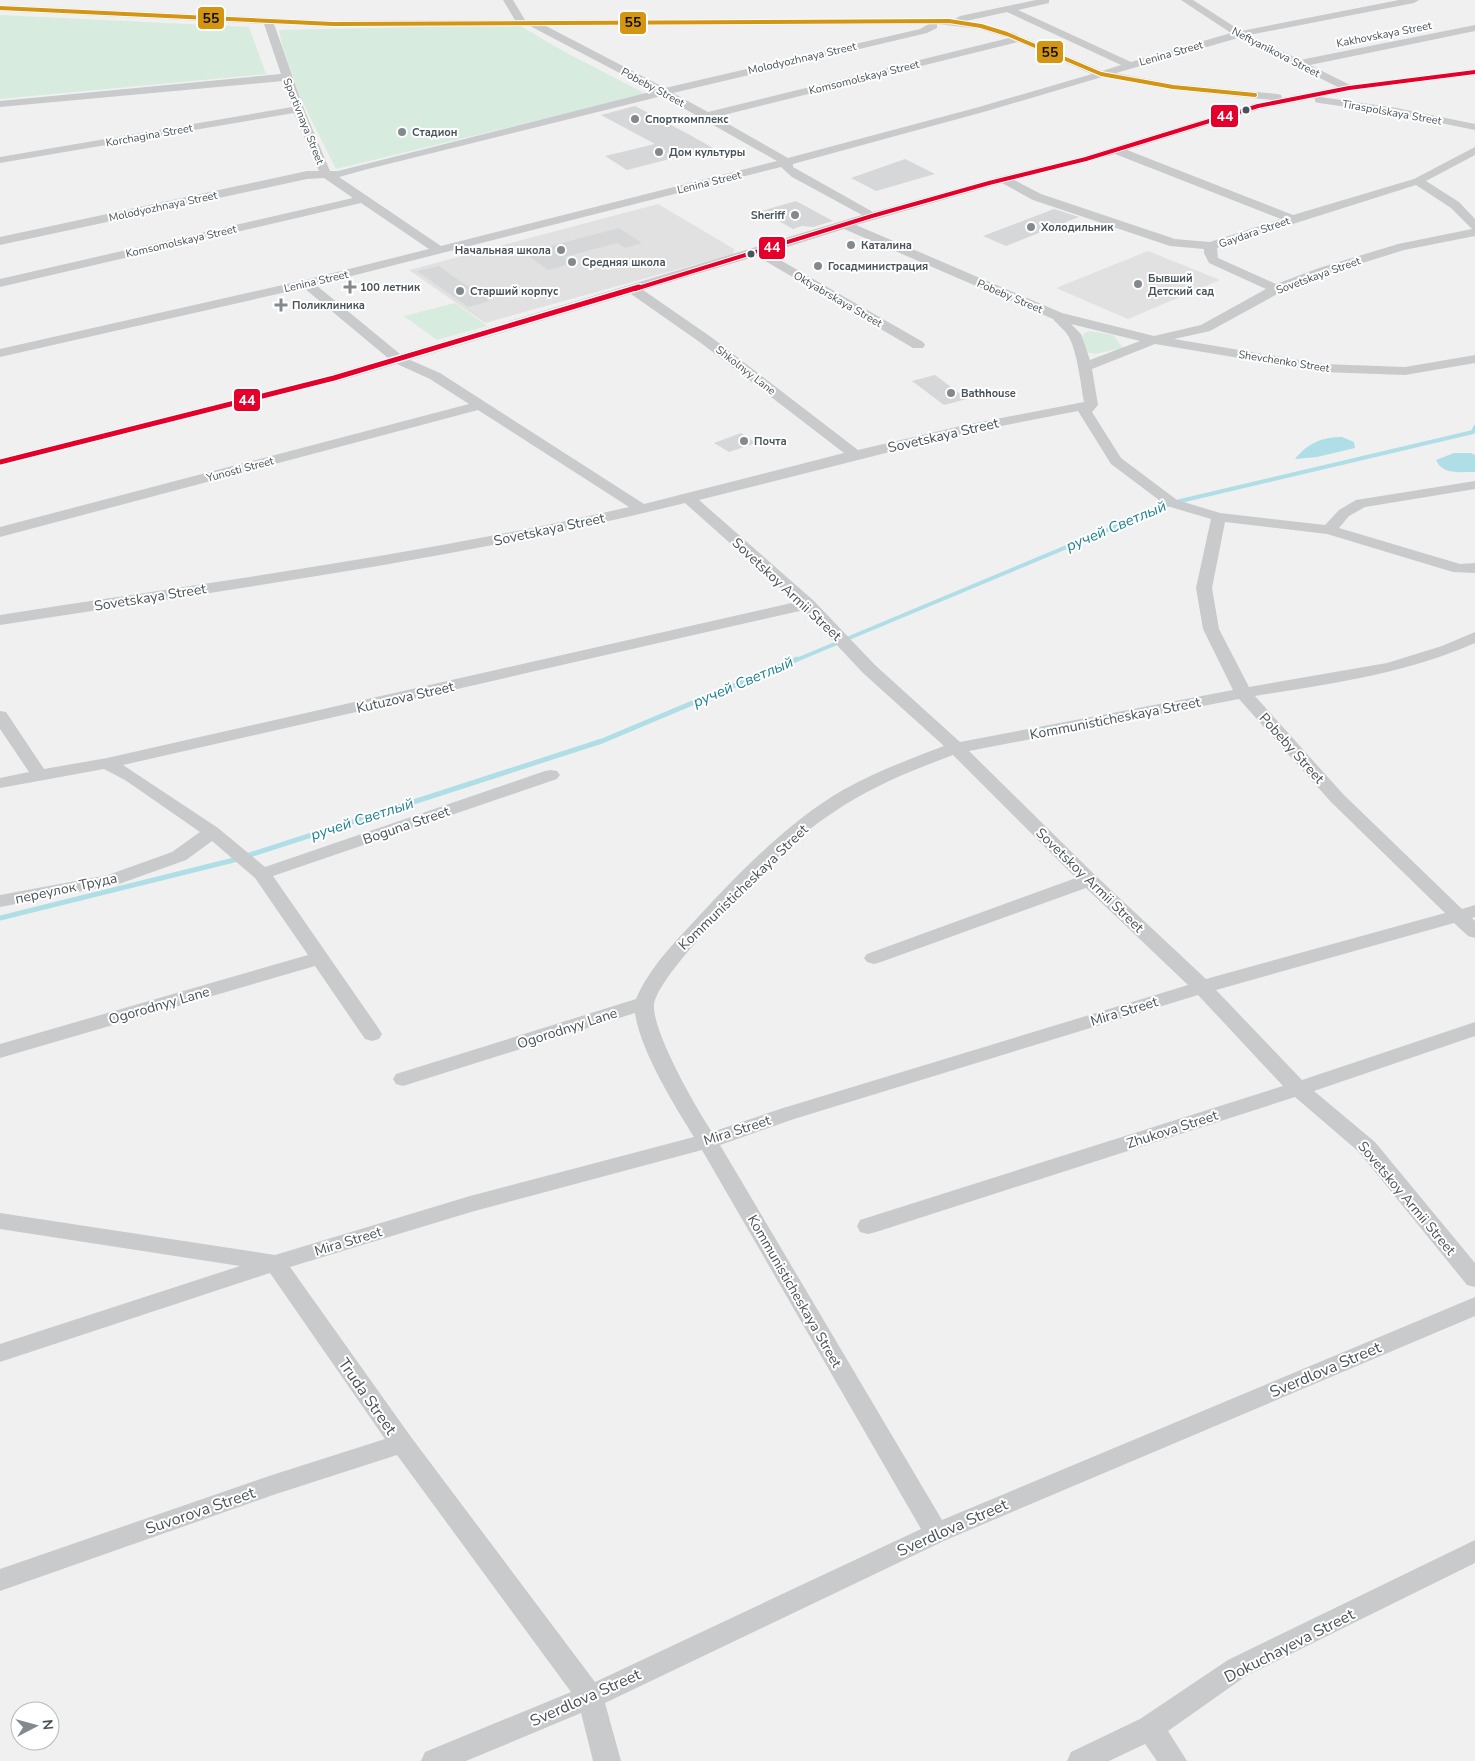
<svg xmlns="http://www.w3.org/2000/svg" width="1475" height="1761" font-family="'Nunito Sans',sans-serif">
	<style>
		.education { fill: #e2e1e1 }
		.green { fill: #d7ecde }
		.water { fill: #b0dee6 }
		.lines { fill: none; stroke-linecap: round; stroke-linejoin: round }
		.stream-far1 { stroke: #b0dee6; stroke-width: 4 }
		.stream { stroke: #b0dee6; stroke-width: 5 }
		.building { fill: #d6d7d8 }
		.minor { fill: #c8cacb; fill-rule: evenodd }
		.bus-1-far1-casing { stroke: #fff; stroke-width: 6 }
		.bus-1-casing { stroke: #fff; stroke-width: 8 }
		.bus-2-casing { stroke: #fff; stroke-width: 6 }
		.bus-1-far1 { stroke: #e4002b; stroke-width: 4 }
		.bus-1 { stroke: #e4002b; stroke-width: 5 }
		.bus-2 { stroke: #d49512; stroke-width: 4 }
		.bus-dot { fill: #49535a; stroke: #fff; stroke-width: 2 }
		.poi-dot { fill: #838a8e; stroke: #fff; stroke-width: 2 }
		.labels { text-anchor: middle; stroke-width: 4; stroke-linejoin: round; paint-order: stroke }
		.far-street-label { font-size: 11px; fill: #49535a; stroke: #fff }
		.far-poi-label { font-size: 11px; font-weight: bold; fill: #49535a; stroke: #fff; text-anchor: start }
		.street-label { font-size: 14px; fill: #49535a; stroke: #fff }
		.water-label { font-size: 15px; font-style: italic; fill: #1d8191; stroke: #fff }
		.near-street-label { font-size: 16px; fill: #49535a; stroke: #fff }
		.line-badge { stroke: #fff; stroke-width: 2 }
		.badge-label { font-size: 14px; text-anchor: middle; font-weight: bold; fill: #fff }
		.pale-badge-label { font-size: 14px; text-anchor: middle; font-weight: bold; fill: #111 }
	</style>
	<rect width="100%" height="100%" fill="#f0f0f0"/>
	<path class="education" d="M658 204 734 249 733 254 485 323 409 270Z
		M1148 251 1220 280 1128 319 1056 288Z"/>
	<path class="green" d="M0 15 249 27 266 74 0 99Z
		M519 25 563 51 646 94 336 169 301 99 282 45 279 30Z
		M455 303 487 326 437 340 404 316Z
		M1089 331 1113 335 1123 348 1095 354 1086 352C1080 344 1079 334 1089 331Z"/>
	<path class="water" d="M1342 437 1354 442 1355 448 1317 457 1295 459C1308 443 1322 437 1342 437Z
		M1454 453H1471L1475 455V472C1461 472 1442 475 1436 460Z"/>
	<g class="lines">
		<path class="stream-far1" d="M794 661 1172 503 1473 432 1475 427"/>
		<path class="stream" d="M0 918 234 860 602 741 797 659"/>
	</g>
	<path class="building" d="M635 106 690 135 713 148 627 170 605 156 655 144 601 115Z
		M905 159 935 174 876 191 851 178Z
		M796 201 833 221 813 227 802 226 793 229 761 211Z
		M1054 209 1079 217 1006 246 983 236Z
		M619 228 642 243 625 248 617 243 564 257 573 263 548 270 524 253Z
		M439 266 457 279 490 301 468 307 417 271Z
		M935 375 967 399 944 405 912 381Z
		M741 433 756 443 729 452 714 443Z"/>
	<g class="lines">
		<path class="minor" d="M503 0H513L525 20 955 19 960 16 1036 0H1049V3L1018 10 1131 62 1231 33 1181 0H1193L1241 31 1399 0H1419L1414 3 1249 35 1300 60 1475 25V31L1310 65 1350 85 1475 69V75L1348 91 1320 97 1397 108 1475 124V130L1397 114 1319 103 1315 102V98L1260 109 1127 150 1293 215 1414 179 1475 147V155L1426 181 1459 202 1475 219V236L1404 250 1327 274 1281 292 1210 331 1174 339 1323 364 1405 367 1475 355V363L1405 375 1323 372 1155 344 1092 369 1098 405 1092 412 1121 458 1177 500 1220 513 1325 525 1339 510 1356 500 1475 481V489L1365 507 1349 516 1339 528 1460 564 1475 563V573L1453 572 1327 534 1225 522 1212 588 1219 629 1249 687 1387 663 1442 646 1475 632V643C1405 674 1330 684 1255 696L1343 794 1462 909 1475 905V917L1472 918 1475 921V938L1468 936 1454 923 1216 990 1302 1080 1475 1022V1036L1314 1091 1375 1142 1475 1263V1287L1467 1285 1359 1152 1295 1097 876 1232 868 1234 860 1232 857 1226 860 1220 1283 1086 1198 995 794 1119 720 1145 942 1520 1475 1297V1316L946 1540 605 1703 621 1761H593L581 1713 466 1761H421L425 1752 571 1692 397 1455 273 1495 0 1591V1569L269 1476 385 1439 270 1273 0 1362V1344L240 1266 0 1229V1213L275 1255 470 1196 694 1137C674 1105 640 1050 635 1013L403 1086 396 1084 393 1079 396 1074 636 999C649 968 675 942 698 917 741 871 788 822 843 790 875 772 910 759 944 746L863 673 804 610 123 765 218 828 265 867 545 771 551 770 557 771 560 775 557 779 273 876 379 1029 382 1034 379 1039 372 1041 365 1039 315 966 0 1058V1044L308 955 255 878 212 841 186 860 119 884 0 907V895L108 875 172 852 200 832 125 780 104 769 0 788V778L29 772 0 729V711L6 712 44 769 107 758 796 602 685 503C460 559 229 589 0 625V615C210 582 422 555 629 507L478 410 0 537V527L469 404 430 379 397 364 339 381 0 466V458L329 375 388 358 304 288 0 357V349L305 280 429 249 361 203 0 287V279L353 198 324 178 307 179 0 245V237L307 171H319L294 113 0 163V157L292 107 283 81 0 107V101L281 74 264 24 0 11V5L333 21 515 20ZM1007 12 1121 65 1102 71 1011 32 966 21ZM274 24 333 27 530 26 654 91 338 171H330L304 109ZM929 24 920 29 665 88 546 26ZM937 24 980 29 1009 38 708 112 673 93 927 33 937 28ZM1238 38 1338 87 1282 98 1281 95 1277 94 1173 84 1116 73ZM1018 42 1092 74 979 107 788 158 716 117ZM1102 77 1173 90 1273 100 1254 104 1082 157 999 177 873 212 793 167V164L987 111ZM662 96 777 161 441 246 339 177 368 169ZM1115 154 1281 219 1210 242 1175 239 1041 194 1014 180ZM781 167 792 177 862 215 400 354 316 285ZM1002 183 1033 200 1170 246 1204 249V253L1209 263 1266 289 1201 325 1154 336 1062 313 856 225ZM1416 185 1451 208 1472 229 1398 244 1319 268 1276 284 1218 258 1217 248ZM844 229 1053 319C1058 325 1065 330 1069 337 1078 355 1080 381 1084 402L965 425 858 450 711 337 643 290 757 256 913 348H923L925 345 923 342 768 253ZM631 294 701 343 844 453 644 504 440 373 410 360ZM1071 324 1140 341 1090 360 1081 334ZM1078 411 1111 464 1167 506 1211 519 1196 588 1203 629 1233 690 960 742 875 665 814 601 699 500 965 433ZM1239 699 1331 802 1445 913 1206 979 1096 876 969 751ZM953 755 1076 878 867 954 864 958 867 962 874 964 881 962 1086 888 1188 985 780 1109 712 1132C696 1108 652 1031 654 1005 657 972 780 854 809 830 821 820 834 812 846 804 880 783 916 769 953 755ZM702 1150 921 1529 595 1682 411 1437 290 1267 471 1212Z
			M1475 1540V1563L1246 1676 1168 1731 1187 1761H1157L1145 1744 1109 1761H1067L1071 1752 1140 1719 1228 1660Z"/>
		<defs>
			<path id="bus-1-far1" d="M635 289 872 216 989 183 1086 159 1258 106 1349 88 1475 72"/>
			<path id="bus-1" d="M0 462 334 378 639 287"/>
			<path id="bus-2" d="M0 8 333 24 949 21 981 26 1007 34 1101 74 1173 87 1255 95"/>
		</defs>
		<use href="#bus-1-far1" class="bus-1-far1-casing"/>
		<use href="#bus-1" class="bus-1-casing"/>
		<use href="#bus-2" class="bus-2-casing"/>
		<use href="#bus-1-far1" class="bus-1-far1"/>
		<use href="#bus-1" class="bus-1"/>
		<use href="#bus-2" class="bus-2"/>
	</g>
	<g class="bus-dot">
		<circle cx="1246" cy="110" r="4.5"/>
		<circle cx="751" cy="254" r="4.5"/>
	</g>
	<g class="poi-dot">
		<circle cx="635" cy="119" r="5"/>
		<circle cx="402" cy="132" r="5"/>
		<circle cx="659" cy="152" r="5"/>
		<circle cx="795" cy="215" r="5"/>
		<circle cx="1031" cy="227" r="5"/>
		<circle cx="851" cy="245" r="5"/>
		<circle cx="561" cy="250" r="5"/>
		<circle cx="572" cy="262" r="5"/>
		<circle cx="818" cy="266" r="5"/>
		<circle cx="1138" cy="284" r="5"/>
		<path d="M347.5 279.5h5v5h5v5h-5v5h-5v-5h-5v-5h5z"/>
		<circle cx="460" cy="291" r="5"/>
		<path d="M278.5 297.5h5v5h5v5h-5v5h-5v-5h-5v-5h5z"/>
		<circle cx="951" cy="393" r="5"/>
		<circle cx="744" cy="441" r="5"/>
	</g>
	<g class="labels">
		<g class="far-street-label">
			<text transform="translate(1384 34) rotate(-11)" y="4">Kakhovskaya Street</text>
			<text transform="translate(1276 52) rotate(27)" y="4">Neftyanikova Street</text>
			<text transform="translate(1171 53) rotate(-16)" y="4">Lenina Street</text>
			<text transform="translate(802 58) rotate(-13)" y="4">Molodyozhnaya Street</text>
			<text transform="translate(864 77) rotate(-14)" y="4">Komsomolskaya Street</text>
			<text transform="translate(653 87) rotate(28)" y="4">Pobeby Street</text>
			<text transform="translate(1392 112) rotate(10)" y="4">Tiraspolskaya Street</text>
			<text transform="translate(304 121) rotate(68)" y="4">Sportivnaya Street</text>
			<text transform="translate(149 135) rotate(-10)" y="4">Korchagina Street</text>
			<text transform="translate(709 182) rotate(-14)" y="4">Lenina Street</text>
			<text transform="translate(163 206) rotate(-12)" y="4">Molodyozhnaya Street</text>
			<text transform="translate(1254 232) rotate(-19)" y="4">Gaydara Street</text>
			<text transform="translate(181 241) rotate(-13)" y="4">Komsomolskaya Street</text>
			<text transform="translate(1318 275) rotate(-20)" y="4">Sovetskaya Street</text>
			<text transform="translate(316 281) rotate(-13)" y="4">Lenina Street</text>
			<text transform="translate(1010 296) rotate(23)" y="4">Pobeby Street</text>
			<text transform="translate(838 299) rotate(30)" y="4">Oktyabrskaya Street</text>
			<text transform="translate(1284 361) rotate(9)" y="4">Shevchenko Street</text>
			<text transform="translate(746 370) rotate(38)" y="4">Shkolnyy Lane</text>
			<text transform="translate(240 469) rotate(-15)" y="4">Yunosti Street</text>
		</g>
		<g class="far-poi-label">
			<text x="645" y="123">Спорткомплекс</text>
			<text x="412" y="136">Стадион</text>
			<text x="669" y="156">Дом культуры</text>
			<text x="785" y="219" text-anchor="end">Sheriff</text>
			<text x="1041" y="231">Холодильник</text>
			<text x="861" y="249">Каталина</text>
			<text x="551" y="254" text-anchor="end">Начальная школа</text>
			<text x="582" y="266">Средняя школа</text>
			<text x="828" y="270">Госадминистрация</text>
			<text x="1148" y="282">Бывший<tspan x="1148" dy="13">Детский сад</tspan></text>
			<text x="360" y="291">100 летник</text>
			<text x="470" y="295">Старший корпус</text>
			<text x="292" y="309">Поликлиника</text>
			<text x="961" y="397">Bathhouse</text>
			<text x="754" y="445">Почта</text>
		</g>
		<g class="street-label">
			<text transform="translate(943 435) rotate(-13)" y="5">Sovetskaya Street</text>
			<text transform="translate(549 529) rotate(-12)" y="5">Sovetskaya Street</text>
			<text transform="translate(787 589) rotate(43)" y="5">Sovetskoy Armii Street</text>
			<text transform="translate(150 597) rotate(-9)" y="5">Sovetskaya Street</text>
			<text transform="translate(405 697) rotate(-13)" y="5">Kutuzova Street</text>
			<text transform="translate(1115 718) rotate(-11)" y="5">Kommunisticheskaya Street</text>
			<text transform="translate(1292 748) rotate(48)" y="5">Pobeby Street</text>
			<text transform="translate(406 825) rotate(-19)" y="5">Boguna Street</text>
			<text transform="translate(1090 880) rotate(44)" y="5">Sovetskoy Armii Street</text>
			<text transform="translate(743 887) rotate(-44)" y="5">Kommunisticheskaya Street</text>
			<text transform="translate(66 888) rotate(-12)" y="5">переулок Труда</text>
			<text transform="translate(159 1005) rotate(-16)" y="5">Ogorodnyy Lane</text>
			<text transform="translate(1124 1011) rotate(-17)" y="5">Mira Street</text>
			<text transform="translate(567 1028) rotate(-18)" y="5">Ogorodnyy Lane</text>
			<text transform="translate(1172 1129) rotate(-18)" y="5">Zhukova Street</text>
			<text transform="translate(737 1130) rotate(-18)" y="5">Mira Street</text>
			<text transform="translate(1407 1198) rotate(50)" y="5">Sovetskoy Armii Street</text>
			<text transform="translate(348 1241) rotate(-17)" y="5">Mira Street</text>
			<text transform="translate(795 1291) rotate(60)" y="5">Kommunisticheskaya Street</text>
		</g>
		<g class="water-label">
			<text transform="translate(1116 526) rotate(-23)" y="5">ручей Светлый</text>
			<text transform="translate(743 682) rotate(-23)" y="5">ручей Светлый</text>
			<text transform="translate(362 819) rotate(-18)" y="5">ручей Светлый</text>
		</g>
		<g class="near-street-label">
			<text transform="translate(1325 1369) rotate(-23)" y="6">Sverdlova Street</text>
			<text transform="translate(368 1396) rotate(55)" y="6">Truda Street</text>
			<text transform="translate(200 1510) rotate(-19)" y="6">Suvorova Street</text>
			<text transform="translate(952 1527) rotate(-24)" y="6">Sverdlova Street</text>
			<text transform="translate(1289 1645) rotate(-27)" y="6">Dokuchayeva Street</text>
			<text transform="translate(585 1697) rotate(-24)" y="6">Sverdlova Street</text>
		</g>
	</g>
	<g class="line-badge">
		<rect x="197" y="6" width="28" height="24" rx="5" fill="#d49512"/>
		<rect x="619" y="11" width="28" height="24" rx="5" fill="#d49512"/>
		<rect x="1036" y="40" width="28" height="24" rx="5" fill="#d49512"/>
		<rect x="1210" y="104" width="29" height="24" rx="5" fill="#e4002b"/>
		<rect x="758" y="236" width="28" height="24" rx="5" fill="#e4002b"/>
		<rect x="233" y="388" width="28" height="24" rx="5" fill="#e4002b"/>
	</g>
	<g class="badge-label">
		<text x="1225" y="121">44</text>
		<text x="772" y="252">44</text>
		<text x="247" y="405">44</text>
	</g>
	<g class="pale-badge-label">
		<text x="211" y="23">55</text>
		<text x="633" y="27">55</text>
		<text x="1050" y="57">55</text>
	</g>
	<g transform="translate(35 1726) rotate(84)"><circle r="24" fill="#ffffff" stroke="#b6babd"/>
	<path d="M0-4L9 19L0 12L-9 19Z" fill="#838a8e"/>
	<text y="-8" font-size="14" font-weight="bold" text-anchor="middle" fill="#49535a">N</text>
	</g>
</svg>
